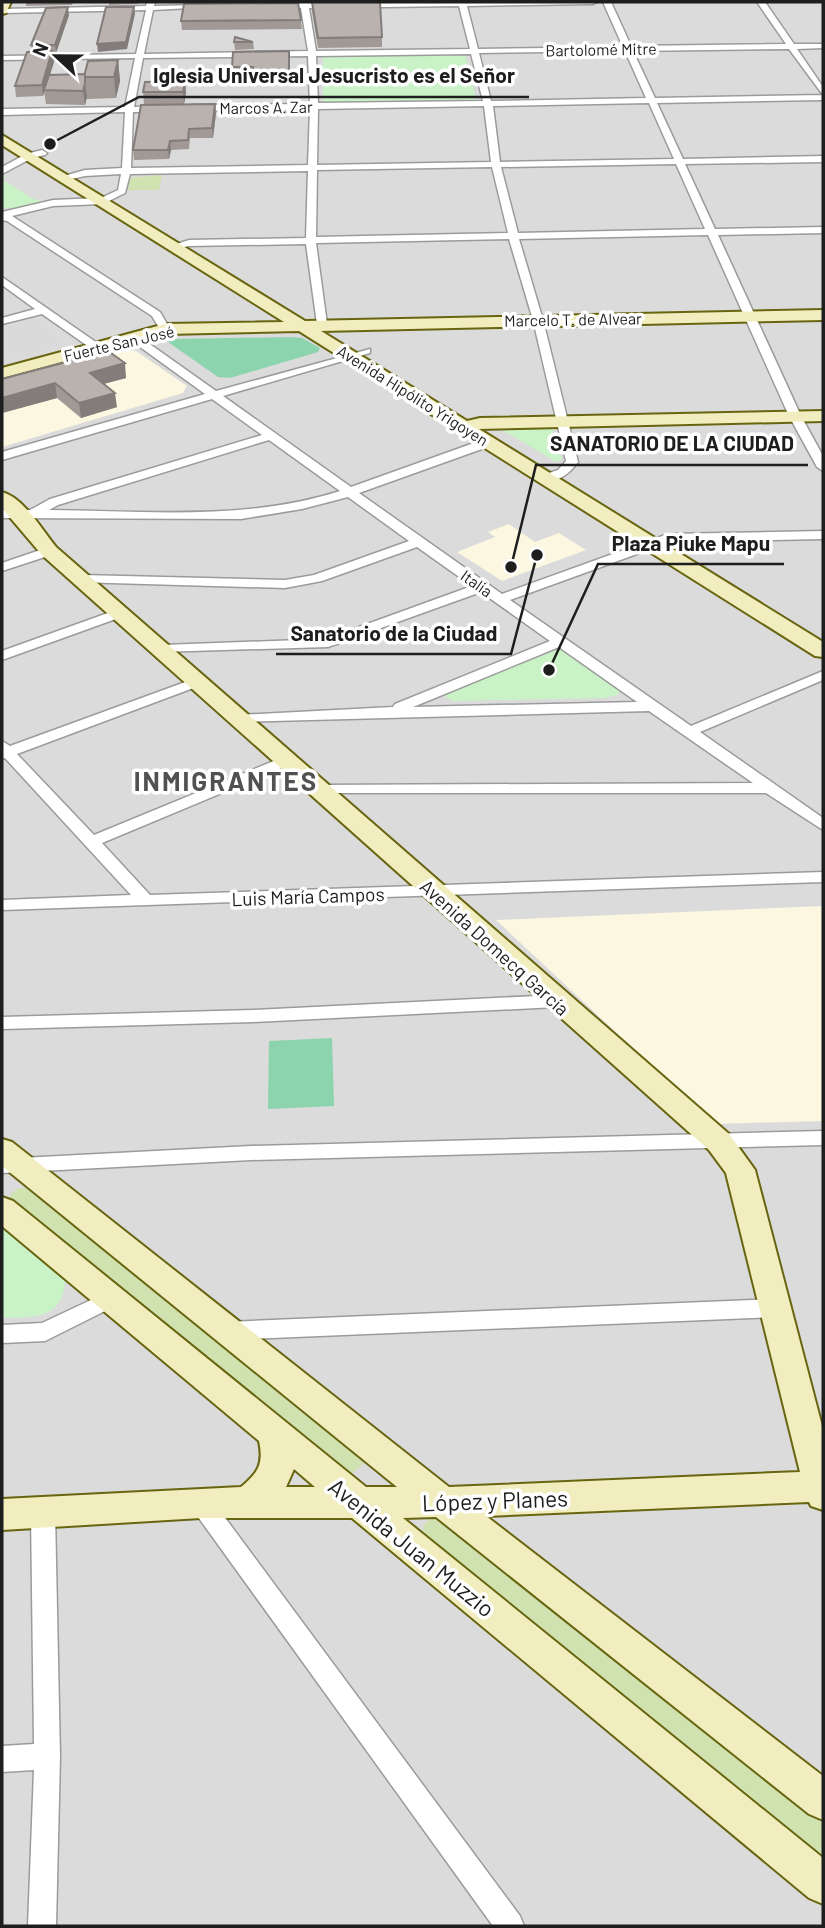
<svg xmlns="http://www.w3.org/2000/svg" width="825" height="1928" font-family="Barlow,sans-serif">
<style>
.residential{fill:#dcdbdb}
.education{fill:#fbf7e0}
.grass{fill:#d0e2b0}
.park{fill:#c9f3c6}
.pitch{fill:#8bd4ad}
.parking{fill:#dadada}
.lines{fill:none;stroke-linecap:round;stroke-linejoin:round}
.street-casing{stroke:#9b9b9b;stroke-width:3}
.secondary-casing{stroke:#686511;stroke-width:4}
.street{fill:#fff;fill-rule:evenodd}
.secondary{fill:#f2edbe;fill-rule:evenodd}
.wall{fill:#a09996}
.shaded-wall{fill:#827d7a}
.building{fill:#bab2ae;stroke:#827d7a;stroke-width:2}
.labels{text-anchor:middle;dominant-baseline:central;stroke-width:7;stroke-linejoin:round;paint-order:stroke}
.far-street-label{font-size:16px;fill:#1e1e1e;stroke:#fff}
.street-label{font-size:19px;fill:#1e1e1e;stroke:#fff}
.near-street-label{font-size:23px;fill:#1e1e1e;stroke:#fff}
.district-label{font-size:26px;font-weight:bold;letter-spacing:2px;fill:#515151;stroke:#fff}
.leader{fill:none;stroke:#1e1e1e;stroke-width:2.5}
.callout-dot{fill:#1e1e1e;stroke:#fff;stroke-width:2.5}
.callout-label{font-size:21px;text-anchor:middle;font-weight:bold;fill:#1e1e1e;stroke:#fff;stroke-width:7;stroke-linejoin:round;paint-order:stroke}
</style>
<rect width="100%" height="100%" fill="#eee9e5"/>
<rect class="residential" x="2" y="2" width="821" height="1924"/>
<g class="education">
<polygon points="126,350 136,351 187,386 183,393 2,447 2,385"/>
<polygon points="509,524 535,542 559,533 586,550 502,581 457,552 495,537 488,532"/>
<polygon points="823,906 823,1121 714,1124 496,920"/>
</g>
<g class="grass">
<polygon points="162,175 159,190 128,190 130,178"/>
<polygon points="19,1188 29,1188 362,1456 363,1464 351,1474 338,1471 10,1201 11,1194"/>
<polygon points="443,1517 823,1824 823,1865 423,1536 423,1526 431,1518"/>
</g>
<g class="park">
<polygon points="465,54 476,99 474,100 330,104 323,102 323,57"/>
<path d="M2 176 6 177 3 180 33 199 43 201C32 206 14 212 2 207Z"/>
<polygon points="504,427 552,427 562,459 557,462 553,460 504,431"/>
<polygon points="552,650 564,650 621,687 618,695 604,698 452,701 445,696 447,691"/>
<path d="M2 1225C16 1237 51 1260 61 1274 66 1280 65 1287 63 1294 54 1321 25 1317 2 1318Z"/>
</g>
<g class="pitch">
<polygon points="291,337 302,338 320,348 318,352 230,378 218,377 168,342 173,339"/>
<polygon points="332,1038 334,1106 268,1109 269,1041"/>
</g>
<polygon class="parking" points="23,319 37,321 65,342 61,345 15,358 2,348 2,325"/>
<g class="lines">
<g class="street-casing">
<g id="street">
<path d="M147 2H155L154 6 205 5 209 7 153 10 144 54 308 51 301 8 271 6 300 2H597L593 4 467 6 478 49 623 47 603 2H611L631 46 786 44 757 2H765L794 44H823V48L797 49 823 87V100L657 103 683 159 823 156V162L685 164 715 229 823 227V233L718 235 801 416 823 456V471L817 467 789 416 708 235 519 239 543 320 578 462C569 474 558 483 543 481V475L558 470 566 461 533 320 509 239 316 243 327 324 322 327 317 324 306 244 189 246 175 249 170 246 189 240 306 238 308 171 130 174 125 193 103 204 53 206 12 216 160 312 170 329 161 331 152 316 7 221 2 220V212L53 200 101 198 118 190 121 174 85 176 62 181 57 178 85 170 122 168 125 112 2 115V109L125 107 135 58 2 60V56L136 54 146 10 2 13V9L146 6ZM459 6 470 49 316 51 309 8ZM789 49 823 95 655 98 633 51ZM625 51 646 98 491 101 479 53ZM471 54 483 101 318 103 316 56ZM308 56 310 104 193 105 189 108 193 111 310 109 308 165 131 168 133 112H162L166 109 162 106 134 107 143 58ZM649 103 674 159 500 162 493 106ZM484 106 491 162 317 165 318 109ZM676 164 705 229 518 233 501 167ZM492 167 508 233 316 237 317 170Z"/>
<polygon points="42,150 47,153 45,155 32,158 2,174 2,167 26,154"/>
<polygon points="2,277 100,345 100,349 92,349 42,314 2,324 2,318 35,309 2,285"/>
<path d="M129 335H137L216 391 370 349V353L223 396 351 487 485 439H493V445L359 493 502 594 668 534 823 531V539L670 542 510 600 691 726 823 671V680L700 732 823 818V830L766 793H313L311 790 313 787 319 785 753 783 649 711 233 722 231 719 238 715 393 707 395 704 550 641 481 592 328 647 158 652 156 649 163 645 326 639 472 586 417 547 322 581 285 588 77 582 75 579 82 575 285 580 314 575 409 541 348 497 302 509 241 519 2 518V510H30L50 499 262 435 212 399 2 460V452L205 394 129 339ZM269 440 340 491C246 521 146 511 49 510L58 505ZM559 647 637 702 413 707Z"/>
<polygon points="49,547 56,551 54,554 2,571 2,563"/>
<polygon points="119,609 126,613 124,616 2,660 2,651"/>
<polygon points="199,677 204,678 206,681 204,684 17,754 94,835 281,758 291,758 294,761 291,764 102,843 150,895 823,872 823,882 2,910 2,900 131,895 5,758 2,759 2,741 10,746"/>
<polygon points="556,995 565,1001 556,1007 253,1022 2,1029 2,1017 253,1010"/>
<polygon points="823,1131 823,1145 251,1160 2,1173 2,1159 251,1146"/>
<polygon points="112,1290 119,1292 122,1298 119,1304 45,1341 2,1343 2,1325 42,1323"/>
<polygon points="775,1299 782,1302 786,1308 782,1314 775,1317 227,1340 219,1337 216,1331 219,1325 227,1322"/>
<polygon points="201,1493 209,1496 520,1916 524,1926 493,1926 193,1510 189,1503 193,1496"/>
<polygon points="43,1502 51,1505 55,1512 60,1756 56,1926 28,1926 34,1770 2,1772 2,1746 34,1744 31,1512 35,1505"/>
</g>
</g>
<g class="secondary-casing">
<g id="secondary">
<polygon points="2,2 11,2 6,13 2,14"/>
<polygon points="2,135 305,321 823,310 823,320 321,331 467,421 480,418 823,411 823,421 479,429 823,642 823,657 815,656 299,331 166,334 2,378 2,368 165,324 284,322 2,145"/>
<path d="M2 492C24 498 42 530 56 547L729 1134 755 1170 823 1430V1510L811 1506 809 1502 486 1516 823 1776V1820L809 1814 436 1517 403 1518 823 1858V1904L809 1898 352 1518H201L2 1530V1499L241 1487C258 1473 264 1464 259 1441L2 1226V1197L13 1201 366 1487H397L2 1166V1139L12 1142 449 1487 800 1472 726 1173 709 1150 42 555 2 508ZM294 1469 315 1487H286Z"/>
</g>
</g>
<use href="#street" class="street"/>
<use href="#secondary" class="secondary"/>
</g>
<g class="wall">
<polygon points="26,2 73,2 72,5 26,6"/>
<polygon points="109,2 142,2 137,4 109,5"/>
<polygon points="158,2 217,2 161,3"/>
<polygon points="312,2 382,37 382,47 318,48 312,12"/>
<polygon points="69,15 56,53 53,53 54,62 50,75 85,74 118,60 120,81 116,98 87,99 87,97 85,105 46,104 44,91 43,96 16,97 15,86 32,52 31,45"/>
<polygon points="301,20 302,29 182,30 181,21"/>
<polygon points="234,42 253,42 254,49 235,50"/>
<polygon points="289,51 289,79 253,80 252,75 232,75 232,67"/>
<polygon points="185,81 186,93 184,104 144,104 143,92"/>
<polygon points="215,104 216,113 213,138 190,138 189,149 171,150 169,159 134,160 133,150"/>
<polygon points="126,378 104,384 117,407 81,418 57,398 2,413 2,379"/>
</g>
<g class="shaded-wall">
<polygon points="68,7 69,15 56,53 55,45"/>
<polygon points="134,7 135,14 127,49 98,52 97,44"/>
<polygon points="52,51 54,62 43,96 42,85"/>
<polygon points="118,60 120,81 116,98 114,77"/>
<polygon points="185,81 186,93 184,104 183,92"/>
<polygon points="85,83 87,97 85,105 83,91"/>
<polygon points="215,104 216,113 213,138 212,128"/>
<polygon points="170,141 171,150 169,159 168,150"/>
<polygon points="125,363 126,378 91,387 90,373"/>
<polygon points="55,383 57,398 2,413 2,398"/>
<polygon points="115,393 117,407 81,418 79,403"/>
</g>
<g class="building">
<polygon points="312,2 380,2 382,37 318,38"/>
<polygon points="298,3 301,20 181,21 184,4"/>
<polygon points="68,7 55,45 31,45 46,8"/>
<polygon points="106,7 134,7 126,42 97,44"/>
<polygon points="235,37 253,42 234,42"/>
<polygon points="52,51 42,85 15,86 27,52"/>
<polygon points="289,51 289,72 252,72 253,67 232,67 233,52"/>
<polygon points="118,60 114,77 84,77 88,61"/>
<polygon points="85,74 85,83 83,91 44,90 49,75"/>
<polygon points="185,81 183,92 143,92 145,82"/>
<polygon points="215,104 212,128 189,129 188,140 170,141 168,150 133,150 141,105"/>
<polygon points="108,351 125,363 90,373 115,393 79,403 55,383 2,398 2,379"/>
</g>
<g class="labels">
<g class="far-street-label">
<text transform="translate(601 49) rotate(-1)">Bartolomé Mitre</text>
<text transform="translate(266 107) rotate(-1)">Marcos A. Zar</text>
<text transform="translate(573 319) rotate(-1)">Marcelo T. de Alvear</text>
<text transform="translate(119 343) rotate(-13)">Fuerte San José</text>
<text transform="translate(413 395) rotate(32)">Avenida Hipólito Yrigoyen</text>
<text transform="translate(477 583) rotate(35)">Italia</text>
</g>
<g class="street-label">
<text transform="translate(308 896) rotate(-2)">Luis María Campos</text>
<text transform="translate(495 947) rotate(42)">Avenida Domecq García</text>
</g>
<g class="near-street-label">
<text transform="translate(495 1500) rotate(-2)">López y Planes</text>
<text transform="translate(412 1547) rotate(39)">Avenida Juan Muzzio</text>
</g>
<g class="district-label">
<text x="226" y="780">INMIGRANTES</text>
</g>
</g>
<path class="leader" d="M50 144L139 97H529M511 567L536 465H808M549 670L598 564H784M537 555L511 654H276"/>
<g class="callout-dot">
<circle cx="50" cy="144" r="7"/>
<circle cx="511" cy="567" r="7"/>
<circle cx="549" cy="670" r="7"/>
<circle cx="537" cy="555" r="7"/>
</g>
<g class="callout-label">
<text x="334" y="83">Iglesia Universal Jesucristo es el Señor</text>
<text x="672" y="451">SANATORIO DE LA CIUDAD</text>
<text x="691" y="551">Plaza Piuke Mapu</text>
<text x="394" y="641">Sanatorio de la Ciudad</text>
</g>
<rect width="825" height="1928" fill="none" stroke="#1e1e1e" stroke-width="7"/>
<g transform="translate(56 56) rotate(292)" stroke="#ffffff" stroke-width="5" paint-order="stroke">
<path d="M0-5L12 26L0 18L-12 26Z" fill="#1e1e1e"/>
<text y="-10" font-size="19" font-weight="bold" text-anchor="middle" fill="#1e1e1e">N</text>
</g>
</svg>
